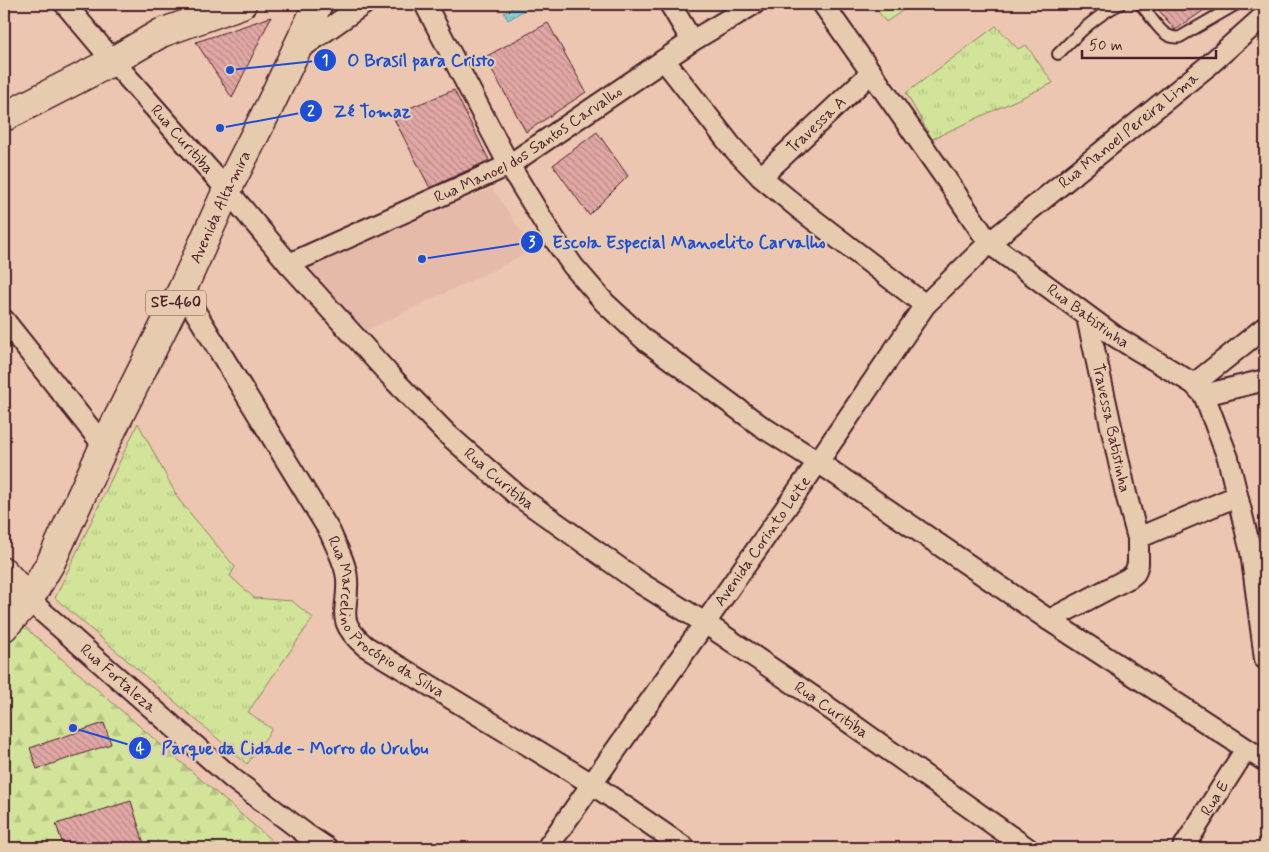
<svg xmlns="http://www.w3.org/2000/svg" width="1269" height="852" font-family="Mynerve,sans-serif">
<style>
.built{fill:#e6baa9}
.grass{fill:url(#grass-tufts);stroke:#8e8262}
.forest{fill:url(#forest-firs);stroke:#8e8262}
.garden{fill:#d1e499;stroke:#8e8262}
.water{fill:url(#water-rules);stroke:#6b8b93}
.building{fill:url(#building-back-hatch);stroke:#4a1f2b}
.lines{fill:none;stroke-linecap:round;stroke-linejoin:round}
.lane-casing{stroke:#4a1f2b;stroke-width:14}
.street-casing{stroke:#4a1f2b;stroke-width:24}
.secondary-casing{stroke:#4a1f2b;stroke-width:31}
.primary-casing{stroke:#4a1f2b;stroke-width:31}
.lane{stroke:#e7cbae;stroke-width:10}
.street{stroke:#e7cbae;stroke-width:20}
.secondary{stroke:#e7cbae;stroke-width:28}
.primary{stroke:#e7cbae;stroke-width:28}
.labels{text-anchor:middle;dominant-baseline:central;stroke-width:4.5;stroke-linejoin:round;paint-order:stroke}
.shield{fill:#e7cbae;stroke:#795352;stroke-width:1}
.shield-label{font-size:15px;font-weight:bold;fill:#4a1f2b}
.street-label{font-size:16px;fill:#4a1f2b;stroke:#e7cbae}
.leader{fill:none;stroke:#1d4ed8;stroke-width:2}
.callout-dot{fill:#1d4ed8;stroke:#e7cbae;stroke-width:2}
.mark-label{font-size:15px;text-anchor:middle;font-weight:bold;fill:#fff}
.callout-label{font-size:18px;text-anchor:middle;font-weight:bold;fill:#1d4ed8;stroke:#e7cbae;stroke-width:4.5;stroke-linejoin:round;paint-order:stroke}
</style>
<defs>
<pattern id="grass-tufts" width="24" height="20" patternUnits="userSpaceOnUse" patternTransform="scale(1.25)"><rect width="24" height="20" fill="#d1e499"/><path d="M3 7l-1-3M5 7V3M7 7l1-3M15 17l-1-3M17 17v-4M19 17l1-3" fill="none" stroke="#b5c384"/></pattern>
<pattern id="forest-firs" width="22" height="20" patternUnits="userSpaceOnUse" patternTransform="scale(1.25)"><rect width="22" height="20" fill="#d1e499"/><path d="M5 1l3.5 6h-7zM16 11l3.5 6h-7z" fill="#b5c384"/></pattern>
<pattern id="water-rules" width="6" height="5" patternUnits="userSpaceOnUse" patternTransform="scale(1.25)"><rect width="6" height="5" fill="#81d3d9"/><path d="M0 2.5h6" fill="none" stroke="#71b5ba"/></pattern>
<pattern id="building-back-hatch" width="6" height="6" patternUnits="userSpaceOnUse" patternTransform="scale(1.25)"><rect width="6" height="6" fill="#e1a8a4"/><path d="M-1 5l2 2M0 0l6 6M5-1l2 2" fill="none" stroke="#b88886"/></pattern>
</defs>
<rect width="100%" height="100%" fill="#ecc6b0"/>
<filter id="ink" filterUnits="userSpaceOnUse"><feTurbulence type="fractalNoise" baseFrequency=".02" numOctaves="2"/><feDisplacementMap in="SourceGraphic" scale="10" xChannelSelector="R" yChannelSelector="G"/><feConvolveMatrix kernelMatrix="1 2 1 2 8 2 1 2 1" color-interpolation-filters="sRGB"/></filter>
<g filter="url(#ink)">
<polygon class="built" points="492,188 534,250 363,332 308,267"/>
<g class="grass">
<polygon points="996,26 1018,49 1026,45 1053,83 932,139 906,93"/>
<polygon points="138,423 179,500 235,567 230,576 254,598 292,601 313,618 248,712 272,729 247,764 55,598"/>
</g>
<polygon class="forest" points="25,627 280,848 4,848 4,647"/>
<polygon class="garden" points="873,4 912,4 886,22"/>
<polygon class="water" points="519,4 523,4 526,9 508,20 504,13"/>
<g class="building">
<polygon points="1154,4 1213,4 1175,30"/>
<polygon points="271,17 232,98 196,42"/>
<polygon points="548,23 586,92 526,132 485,57"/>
<polygon points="454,90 489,160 430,188 392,115"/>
<polygon points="597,132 628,176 589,215 553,165"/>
<polygon points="104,723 111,744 37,769 30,748"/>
<polygon points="131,801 144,844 132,848 64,848 56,824"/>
</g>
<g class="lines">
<g class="lane-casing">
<g id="lane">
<path d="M1140 4C1152 15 1161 41 1180 37L1237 4"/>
<path d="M1058 54C1077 35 1095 16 1120 4"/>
</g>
</g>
<g class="street-casing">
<g id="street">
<path id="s1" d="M65 4 113 61 227 190 289 264 395 381 446 433 487 469 517 495 642 584 705 623 815 698 1027 848"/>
<polyline points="425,4 509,165 555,240 573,266 605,303 646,341 761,426 818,462 1049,620 1265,761"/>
<polyline points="670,4 692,41"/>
<path id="s2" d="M823 4 944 176 989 243 1116 337 1194 384 1204 395 1228 458 1251 552 1265 659"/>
<polyline points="297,51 364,4"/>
<polyline points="664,60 732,147 761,177 801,210 925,305"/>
<path id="s3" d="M761 177 871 73"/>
<path id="s4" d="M289 264 509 165 692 41 754 4"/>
<path id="s5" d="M182 290 330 532C336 547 346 563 347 579 349 612 334 619 365 646L592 784 685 848"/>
<polyline points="4,320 104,446"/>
<polyline points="1194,384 1265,327"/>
<polyline points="1204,395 1265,380"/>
<polyline points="1138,538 1237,496"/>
<path id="s6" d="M29 600 233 779 306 834 327 848"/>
<polyline points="1049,620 1129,578 1135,573 1138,564 1138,538 1126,494 1087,317"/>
<path id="s7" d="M547 848 818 462 925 305 989 243 1209 65 1265 15"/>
<path id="s8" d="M1183 848 1246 749"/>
</g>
</g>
<g class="secondary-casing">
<polyline id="secondary" points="4,572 29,600"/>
</g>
<g class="primary-casing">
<g id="primary">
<polyline points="4,117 113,61 161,33 242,4"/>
<path id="s9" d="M4 627 29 600 51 562 104 446 182 290 227 190 270 105 318 4"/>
</g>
</g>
<use href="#lane" class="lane"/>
<use href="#street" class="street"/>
<use href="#secondary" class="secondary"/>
<use href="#primary" class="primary"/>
</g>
</g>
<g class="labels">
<rect class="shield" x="146" y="290.5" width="60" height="25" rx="4"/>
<g class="shield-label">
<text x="176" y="303">SE-460</text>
</g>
<g class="street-label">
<text stroke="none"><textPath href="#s3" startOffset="76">Travessa A</textPath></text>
<text stroke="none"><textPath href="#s7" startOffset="930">Rua Manoel Pereira Lima</textPath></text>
<text stroke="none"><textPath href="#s1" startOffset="179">Rua Curitiba</textPath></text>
<text stroke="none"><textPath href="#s4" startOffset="268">Rua Manoel dos Santos Carvalho</textPath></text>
<text stroke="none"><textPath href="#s9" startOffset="474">Avenida Altamira</textPath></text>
<text stroke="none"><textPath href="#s2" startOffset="414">Rua Batistinha</textPath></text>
<text transform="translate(1111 428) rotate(78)">Travessa Batistinha</text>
<text stroke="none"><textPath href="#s1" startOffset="644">Rua Curitiba</textPath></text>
<text stroke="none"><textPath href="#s7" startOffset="375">Avenida Corinto Leite</textPath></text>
<text stroke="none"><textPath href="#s5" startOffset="394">Rua Marcelino Procópio da Silva</textPath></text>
<text stroke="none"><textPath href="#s6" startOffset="119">Rua Fortaleza</textPath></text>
<text stroke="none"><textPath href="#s1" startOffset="1049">Rua Curitiba</textPath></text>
<text stroke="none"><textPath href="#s8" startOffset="59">Rua E</textPath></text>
</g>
</g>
<path class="leader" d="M230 70L325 60M220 128L311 111M422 259L532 242M73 728L140 748"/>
<g class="callout-dot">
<circle cx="230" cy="70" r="5"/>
<circle cx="220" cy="128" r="5"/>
<circle cx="422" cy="259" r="5"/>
<circle cx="73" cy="728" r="5"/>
<circle cx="325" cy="60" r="12"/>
<circle cx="311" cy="111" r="12"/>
<circle cx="532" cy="242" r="12"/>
<circle cx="140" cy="748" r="12"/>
</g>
<g class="mark-label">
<text x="325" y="65">1</text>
<text x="311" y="116">2</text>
<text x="532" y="247">3</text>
<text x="140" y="753">4</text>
</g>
<g class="callout-label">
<text x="421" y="66">O Brasil para Cristo</text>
<text x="372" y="117">Zé Tomaz</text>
<text x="689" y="248">Escola Especial Manoelito Carvalho</text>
<text x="295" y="754">Parque da Cidade - Morro do Urubu</text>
</g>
<rect width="1269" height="852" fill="none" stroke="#e7cbae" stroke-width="20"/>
<rect x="10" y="10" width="1249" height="832" fill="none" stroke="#4a1f2b" stroke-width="2" filter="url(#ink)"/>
<path d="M1082 50v8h134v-8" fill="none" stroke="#4a1f2b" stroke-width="2.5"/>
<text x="1089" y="50" font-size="15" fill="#4a1f2b" stroke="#e7cbae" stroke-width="4" paint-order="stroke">50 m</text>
</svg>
